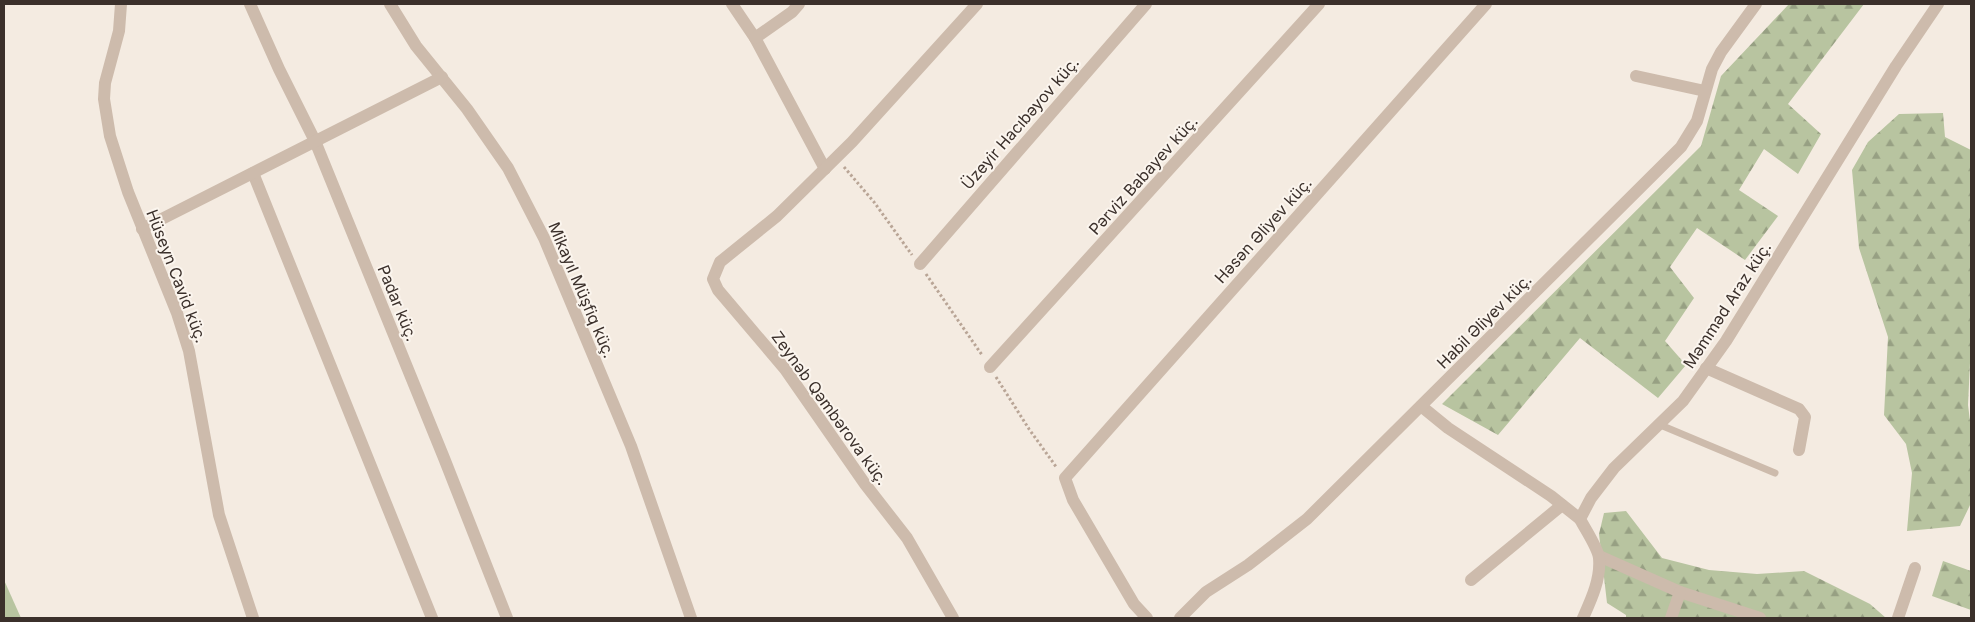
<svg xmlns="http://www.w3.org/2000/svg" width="1975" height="622" font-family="Inter,sans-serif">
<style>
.grass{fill:#b8c4a0}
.forest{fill:url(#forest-firs)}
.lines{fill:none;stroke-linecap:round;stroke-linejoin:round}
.path{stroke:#b9a596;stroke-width:3;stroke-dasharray:2.5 2.5;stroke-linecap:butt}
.service{stroke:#cdbbac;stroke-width:7}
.minor{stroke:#cdbbac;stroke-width:12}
.labels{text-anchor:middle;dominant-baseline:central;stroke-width:4;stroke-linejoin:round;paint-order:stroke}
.street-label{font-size:16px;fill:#3b302b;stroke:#fbf5ee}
</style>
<defs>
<pattern id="forest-firs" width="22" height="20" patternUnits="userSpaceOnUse" patternTransform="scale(1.25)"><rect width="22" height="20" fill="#b8c4a0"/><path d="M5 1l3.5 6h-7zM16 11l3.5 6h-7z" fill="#97a083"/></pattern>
</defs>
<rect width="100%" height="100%" fill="#f4ebe1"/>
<polygon class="grass" points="4,580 21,618 4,618"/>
<g class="forest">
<polygon points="1789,4 1864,4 1788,104 1821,134 1798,174 1764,149 1739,190 1778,216 1745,260 1697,228 1670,267 1694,298 1665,341 1686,365 1658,398 1580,338 1498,435 1442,404 1701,146 1721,76"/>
<polygon points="1943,113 1945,137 1971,150 1971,342 1968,405 1971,429 1971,503 1960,526 1907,531 1912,473 1906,444 1884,415 1888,337 1859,248 1852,170 1868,142 1899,114"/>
<polygon points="1626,511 1662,558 1709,570 1757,574 1804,571 1870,604 1886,618 1626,618 1626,615 1607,603 1599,534 1604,513"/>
<polygon points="1943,561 1971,571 1971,610 1932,596"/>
</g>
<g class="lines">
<g class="path">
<polyline points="844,167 874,202 912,255"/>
<polyline points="926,274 982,355"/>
<polyline points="996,377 1029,429 1057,468"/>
</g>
<polyline class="service" points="1658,424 1775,473"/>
<g class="minor">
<polyline points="121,4 119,31 105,83 104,99 110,136 128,192 177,313 189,351 219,515 253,618"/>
<polyline points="250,4 279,69 315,141 444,458 507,618"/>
<polyline points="390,4 416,46 467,109 508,168 544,238 631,446 691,618"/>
<polyline points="732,4 755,38 825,169"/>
<polyline points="755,38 792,12 799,4"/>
<polyline points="1636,76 1705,91"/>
<polyline points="253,173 432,618"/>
<polyline points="142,229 442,77"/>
<polyline points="920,264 1146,4"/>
<polyline points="990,367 1319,4"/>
<polyline points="1706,368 1799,409 1805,417 1799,450"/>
<polyline points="1421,406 1448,428 1551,496 1580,519"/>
<polyline points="1599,556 1680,592 1760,618"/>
<polyline points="1471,580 1562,505"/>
<polyline points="953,618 907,538 865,484 785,369 718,290 713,279 720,262 777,216 852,142 977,4"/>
<polyline points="1147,618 1134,604 1073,500 1065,478 1486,4"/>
<polyline points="1180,618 1206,592 1248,565 1307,519 1681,147 1697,121 1712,69 1721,52 1756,4"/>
<path d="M1583 618C1591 600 1601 579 1599 558 1598 548 1585 529 1580 519L1591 498 1614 468 1683 401 1726 341 1896 66 1938 4"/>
<polyline points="1671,618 1680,592"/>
<polyline points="1898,618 1915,568"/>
</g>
</g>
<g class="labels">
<g class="street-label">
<text transform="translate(1020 123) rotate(-49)">Üzeyir Hacıbəyov küç.</text>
<text transform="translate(1143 175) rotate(-48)">Pərviz Babayev küç.</text>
<text transform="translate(1263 230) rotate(-48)">Həsən Əliyev küç.</text>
<text transform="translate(177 276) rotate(69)">Hüseyn Cavid küç.</text>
<text transform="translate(582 290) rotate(67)">Mikayıl Müşfiq küç.</text>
<text transform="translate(398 303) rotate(68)">Padar küç.</text>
<text transform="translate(1727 305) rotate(-57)">Məmməd Araz küç.</text>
<text transform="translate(1484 321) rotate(-45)">Habil Əliyev küç.</text>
<text transform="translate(830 408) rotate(54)">Zeynəb Qəmbərova küç.</text>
</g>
</g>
<rect width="1975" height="622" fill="none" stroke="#3b302b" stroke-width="10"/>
</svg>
